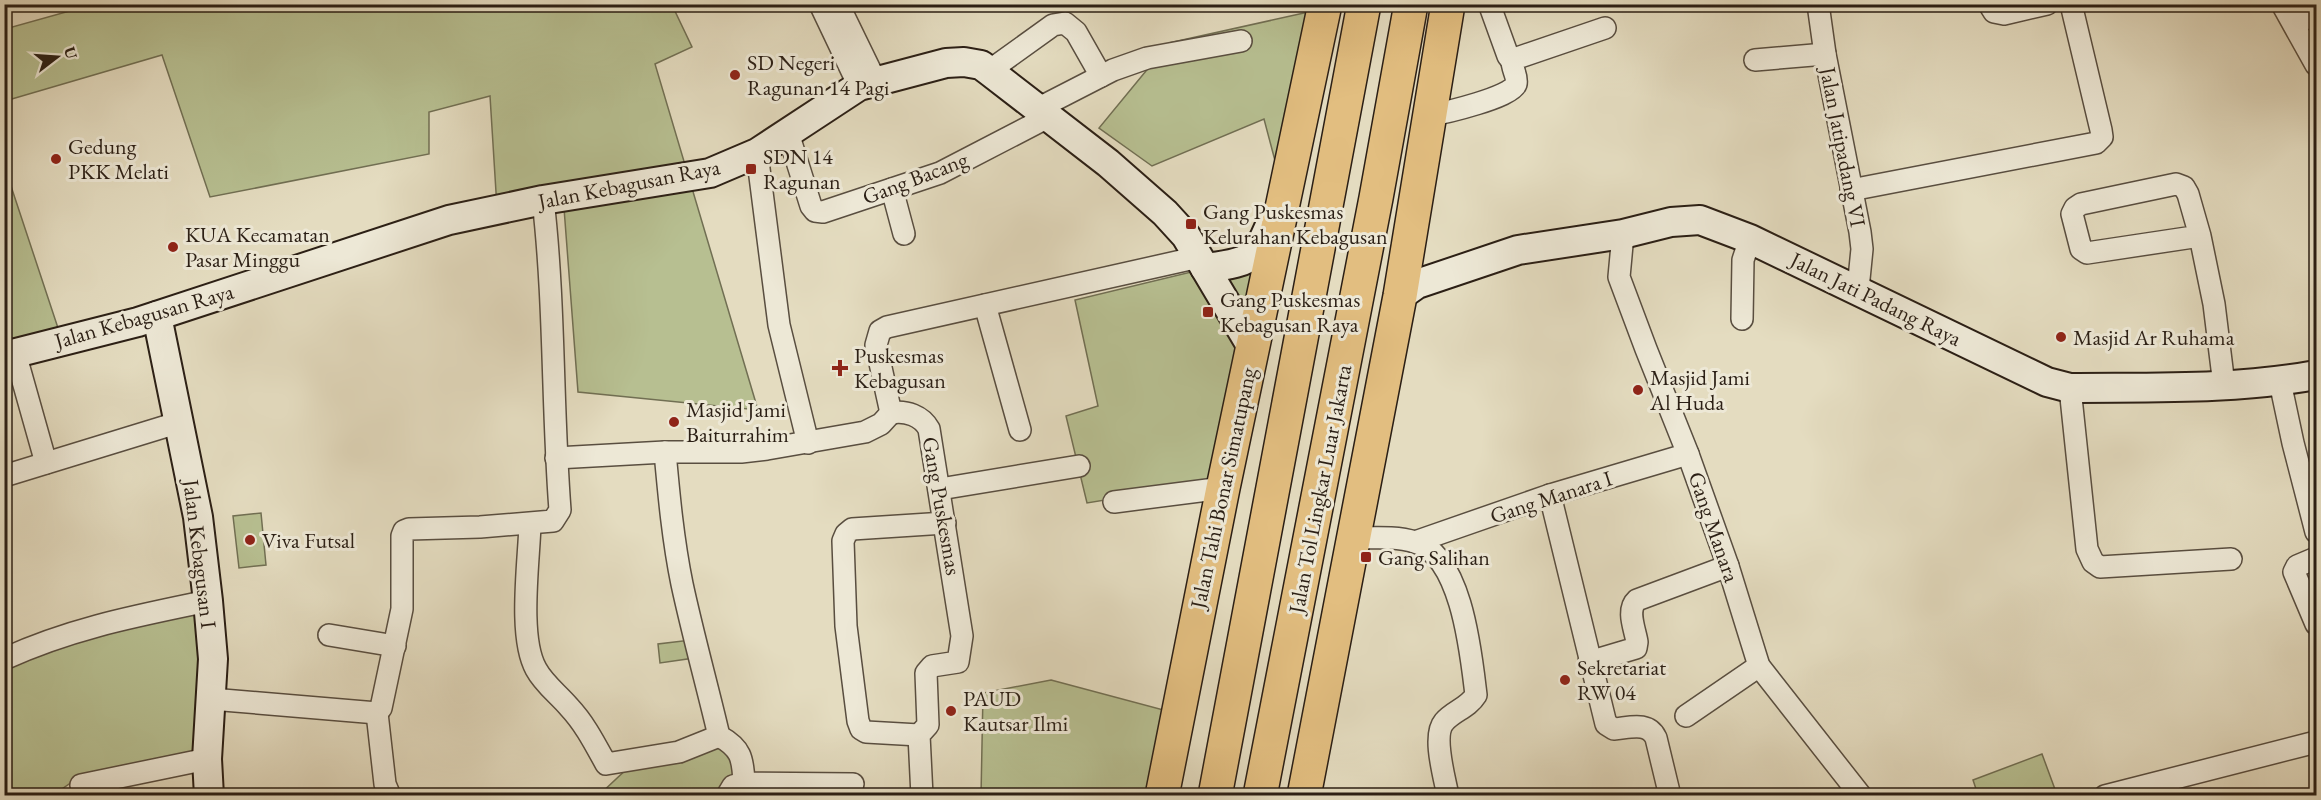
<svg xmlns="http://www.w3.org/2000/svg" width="2321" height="800" font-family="'EB Garamond',serif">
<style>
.green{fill:#b7bf91;stroke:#716f53;stroke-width:1.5}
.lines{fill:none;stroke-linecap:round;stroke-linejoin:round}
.street-casing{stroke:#594e40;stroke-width:24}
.secondary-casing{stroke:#2b1f15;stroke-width:32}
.highway-casing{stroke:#2b1f15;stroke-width:36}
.street{stroke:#ede8d6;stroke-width:21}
.secondary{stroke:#ede8d6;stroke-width:28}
.highway{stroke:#e2be80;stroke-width:33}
.poi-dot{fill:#8f2418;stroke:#ede8d6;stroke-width:2}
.labels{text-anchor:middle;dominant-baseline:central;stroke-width:6;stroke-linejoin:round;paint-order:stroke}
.poi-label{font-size:22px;fill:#2b1f15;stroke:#ede8d6;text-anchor:start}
.street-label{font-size:22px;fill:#2b1f15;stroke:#ede8d6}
</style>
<rect width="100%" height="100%" fill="#e4dcc0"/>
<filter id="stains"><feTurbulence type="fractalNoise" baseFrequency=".00333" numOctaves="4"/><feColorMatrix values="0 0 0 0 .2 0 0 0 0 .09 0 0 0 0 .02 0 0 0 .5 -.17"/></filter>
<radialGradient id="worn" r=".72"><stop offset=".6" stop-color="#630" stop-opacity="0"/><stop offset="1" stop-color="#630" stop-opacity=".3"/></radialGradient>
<g class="green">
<polygon points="91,5 672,5 692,47 655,64 758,410 578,392 563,195 497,208 490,96 429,112 429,154 210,197 162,55 5,101 5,29"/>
<polygon points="1313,11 1283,191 1264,119 1152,166 1099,128 1169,43"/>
<polygon points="4,165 59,331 4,348"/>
<polygon points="1270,253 1233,479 1087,503 1066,416 1098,406 1075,300"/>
<polygon points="261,513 266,565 239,568 233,516"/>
<polygon points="199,593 199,772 75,780 53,795 5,796 5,663"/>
<polygon points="691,640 694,658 660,663 658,644"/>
<polygon points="1051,680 1171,712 1150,795 981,796 983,693"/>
<polygon points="727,746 744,776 742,795 598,796 630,766"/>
<polygon points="2042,754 2056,792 2046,795 1978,795 1973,780"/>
</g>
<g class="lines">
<g class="street-casing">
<g id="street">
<polyline points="820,4 859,86"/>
<polyline points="838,4 875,80"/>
<polyline points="1818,4 1825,54 1860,232 1862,249 1858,289"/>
<polyline points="1989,4 1994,12 2004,14 2047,4"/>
<polyline points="2282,4 2316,65"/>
<polyline points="1491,9 1508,56 1512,61"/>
<polyline points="2294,23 2316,15"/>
<polyline points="1755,60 1825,54"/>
<polyline points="989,71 1053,25 1065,23 1076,32 1101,76"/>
<polyline points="1039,108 1113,70 1147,58 1241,41"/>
<path d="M1430 115C1445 113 1512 97 1516 84 1518 77 1512 69 1512 61L1517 58 1605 28"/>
<polyline points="788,133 811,206 815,211 823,212 940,173 1050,116"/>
<polyline points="757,153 779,325 808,443"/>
<polyline points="892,189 904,234"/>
<polyline points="1851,190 2096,143 2102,137 2101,130 2071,4"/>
<polyline points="1623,234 1619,277 1646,349 1688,454 1728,566 1759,666 1861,796"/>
<polyline points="2200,236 2087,253 2081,249 2072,214 2075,208 2081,204 2176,184 2184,187 2188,194 2200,236 2214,304 2224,385"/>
<polyline points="985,305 1020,430"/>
<polyline points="1742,319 1743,260 1750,239"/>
<polyline points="15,353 46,463"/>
<polyline points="2280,382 2293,443 2316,532"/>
<polyline points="2070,388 2087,549 2093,562 2100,567 2231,559"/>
<path d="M891 413C906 410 922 416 929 429L962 636 958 662 932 666 926 673 928 725 919 735 922 796"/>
<polyline points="891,413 876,345 880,331 887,327 1199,257"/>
<path d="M665 452C669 496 673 540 682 584 693 635 707 685 719 736 741 748 743 758 744 783L853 784"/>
<polyline points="556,458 665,452 741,452 767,449 865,432 881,424 891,413"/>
<polyline points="4,476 180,422"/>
<polyline points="940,489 1079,466"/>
<path d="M1550 495 1606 724 1614 729C1629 728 1648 721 1656 738L1670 796"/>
<polyline points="1114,502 1223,488"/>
<path d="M530 524C529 561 518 637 536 669 544 684 558 694 569 707 585 724 595 744 606 764L679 752 719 736"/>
<path d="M1355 538C1374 538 1396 536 1415 542 1462 556 1471 654 1476 695 1468 708 1453 711 1444 722 1432 736 1445 779 1448 796"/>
<polyline points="1415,542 1550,495 1688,454"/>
<polyline points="2316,558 2297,566 2294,572 2316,624"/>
<polyline points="329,635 395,646"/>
<path d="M4 659C72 628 136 616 208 601"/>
<path d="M1589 662 1636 648 1637 642C1635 629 1626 610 1637 600L1728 566"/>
<path d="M211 699 377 713 381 708 402 609V536L404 531 409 529 480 527 553 521 560 510C552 407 555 303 543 200"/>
<polyline points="377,713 385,784 390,796"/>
<polyline points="1686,716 1759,666"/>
<polyline points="919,735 866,732 861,729 858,721 846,626 843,541 846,534 852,529 945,523"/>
<polyline points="81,785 207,759"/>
<polyline points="727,796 733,786 744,783"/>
<polyline points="2105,796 2316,742"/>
</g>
</g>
<g class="secondary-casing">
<g id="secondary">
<path d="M1205 268C1220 266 1246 264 1256 252 1264 242 1268 228 1274 217"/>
<path d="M1400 296 1417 284 1518 250 1623 234 1671 222 1700 220 1750 239 2047 382 2070 388C2152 387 2235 390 2316 375"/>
<polyline points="157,316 198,517 208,601 213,659 207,759 209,796"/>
<polyline points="4,356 138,322 449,220 543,200 710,173 757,153 859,86 946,63 964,62 981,65 989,71 1108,163 1165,213 1186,236 1252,347"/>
</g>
</g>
<g class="highway-casing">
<g id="highway">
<polyline points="1162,796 1223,488 1325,4"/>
<polyline points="1215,796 1364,4"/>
<polyline points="1260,796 1376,198 1411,4"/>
<polyline points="1304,796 1400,296 1448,4"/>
</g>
</g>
<use href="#street" class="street"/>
<use href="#secondary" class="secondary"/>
<use href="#highway" class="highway"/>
</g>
<g class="poi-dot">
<circle cx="735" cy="75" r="6"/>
<circle cx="56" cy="159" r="6"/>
<rect x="745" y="163" width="12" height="12" rx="3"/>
<rect x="1185" y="218" width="12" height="12" rx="3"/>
<circle cx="173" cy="247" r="6"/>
<rect x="1202" y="306" width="12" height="12" rx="3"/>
<circle cx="2061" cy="337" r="6"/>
<path d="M837 359h6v6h6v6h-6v6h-6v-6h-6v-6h6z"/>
<circle cx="1638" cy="390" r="6"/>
<circle cx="674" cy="422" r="6"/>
<circle cx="250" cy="540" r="6"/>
<rect x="1360" y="551" width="12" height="12" rx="3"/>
<circle cx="1565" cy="680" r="6"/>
<circle cx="951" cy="711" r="6"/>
</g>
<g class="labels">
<g class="poi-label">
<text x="747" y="62">SD Negeri<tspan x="747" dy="25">Ragunan 14 Pagi</tspan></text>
<text x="68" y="146">Gedung<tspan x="68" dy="25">PKK Melati</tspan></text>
<text x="763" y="156">SDN 14<tspan x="763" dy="25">Ragunan</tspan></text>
<text x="1203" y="211">Gang Puskesmas<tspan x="1203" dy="25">Kelurahan Kebagusan</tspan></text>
<text x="185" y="234">KUA Kecamatan<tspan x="185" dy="25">Pasar Minggu</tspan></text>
<text x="1220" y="299">Gang Puskesmas<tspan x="1220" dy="25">Kebagusan Raya</tspan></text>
<text x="2073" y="337">Masjid Ar Ruhama</text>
<text x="854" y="355">Puskesmas<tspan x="854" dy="25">Kebagusan</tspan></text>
<text x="1650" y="377">Masjid Jami<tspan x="1650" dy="25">Al Huda</tspan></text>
<text x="686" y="409">Masjid Jami<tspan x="686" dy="25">Baiturrahim</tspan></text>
<text x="262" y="540">Viva Futsal</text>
<text x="1378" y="557">Gang Salihan</text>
<text x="1577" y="667">Sekretariat<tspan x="1577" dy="25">RW 04</tspan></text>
<text x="963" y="698">PAUD<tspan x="963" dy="25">Kautsar Ilmi</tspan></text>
</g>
<g class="street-label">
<text transform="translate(1843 147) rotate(79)">Jalan Jatipadang VI</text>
<text transform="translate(915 178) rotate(-21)">Gang Bacang</text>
<text transform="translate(629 184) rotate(-11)">Jalan Kebagusan Raya</text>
<text transform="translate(1876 299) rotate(26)">Jalan Jati Padang Raya</text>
<text transform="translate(144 316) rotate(-16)">Jalan Kebagusan Raya</text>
<text transform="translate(1223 488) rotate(-78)">Jalan Tahi Bonar Simatupang</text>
<text transform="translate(1320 489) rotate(-79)">Jalan Tol Lingkar Luar Jakarta</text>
<text transform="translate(1551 497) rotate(-18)">Gang Manara I</text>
<text transform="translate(942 506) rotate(80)">Gang Puskesmas</text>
<text transform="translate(1714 527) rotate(71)">Gang Manara</text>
<text transform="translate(200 554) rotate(83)">Jalan Kebagusan I</text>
</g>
</g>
<rect width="2321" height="800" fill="none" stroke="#e4dcc0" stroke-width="24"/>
<rect x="6" y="6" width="2309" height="788" fill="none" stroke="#2b1f15" stroke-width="3"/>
<rect x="12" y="12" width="2297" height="776" fill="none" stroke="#2b1f15" stroke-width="1.5"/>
<g transform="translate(57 57) rotate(73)" stroke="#ede8d6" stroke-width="4.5" paint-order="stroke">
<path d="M0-4.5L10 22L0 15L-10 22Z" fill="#2b1f15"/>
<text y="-9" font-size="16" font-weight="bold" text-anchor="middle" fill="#2b1f15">U</text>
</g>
<rect width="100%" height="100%" filter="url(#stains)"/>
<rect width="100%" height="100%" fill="url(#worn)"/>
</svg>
